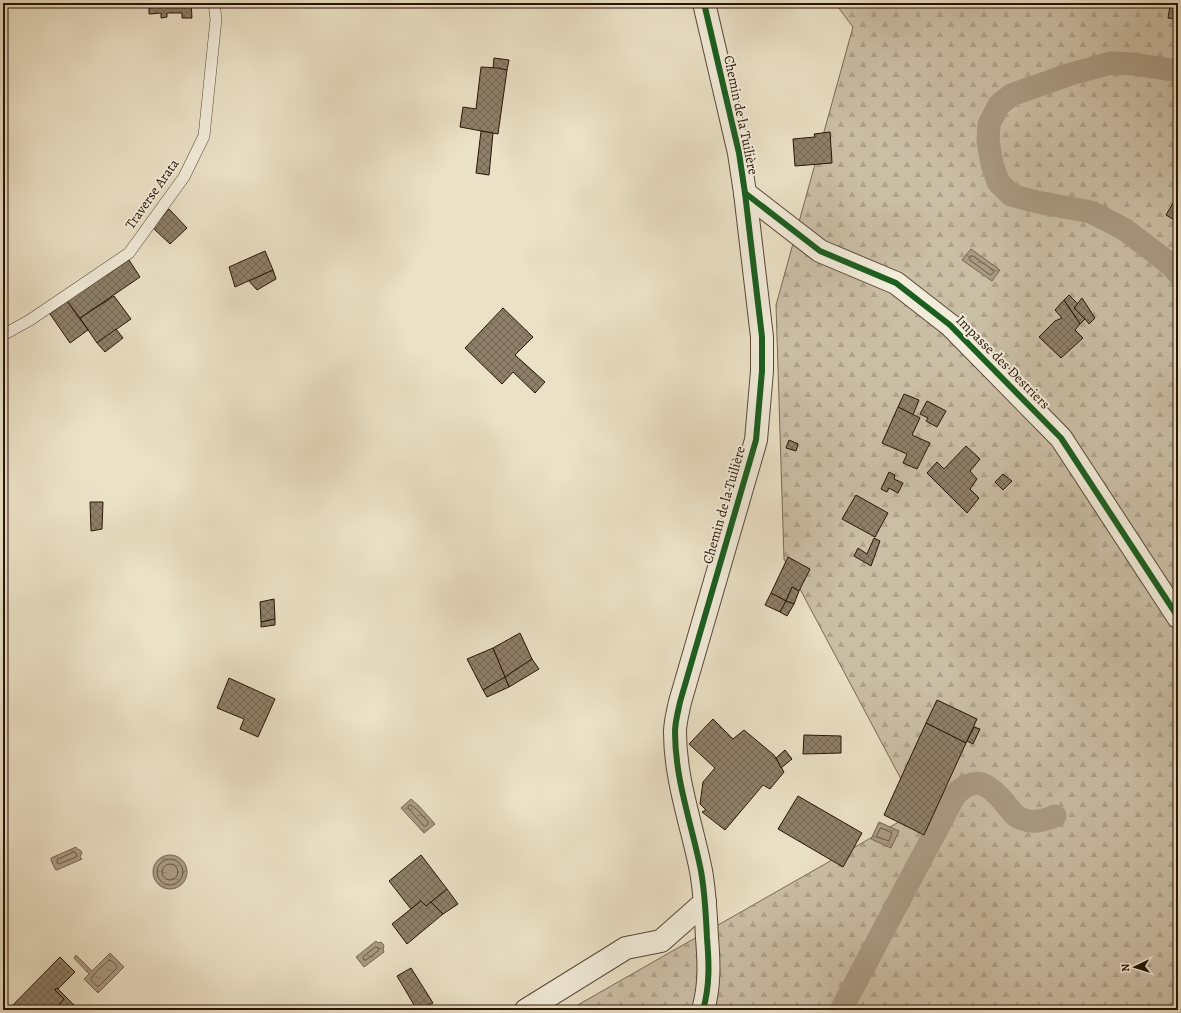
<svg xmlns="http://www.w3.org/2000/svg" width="1181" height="1013" font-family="Alegreya,serif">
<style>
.forest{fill:url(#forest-firs);stroke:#796954}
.water{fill:url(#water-ripples);stroke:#756551}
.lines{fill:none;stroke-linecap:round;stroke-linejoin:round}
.shore{stroke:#685844;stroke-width:1}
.canal{stroke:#a99b84;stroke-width:23}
.building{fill:url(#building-cross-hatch);stroke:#281404}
.service-casing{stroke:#594734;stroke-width:12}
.minor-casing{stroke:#594734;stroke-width:24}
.tertiary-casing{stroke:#594734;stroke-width:24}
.service{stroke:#f2ecda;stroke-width:11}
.minor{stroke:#f2ecda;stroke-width:22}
.tertiary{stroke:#f2ecda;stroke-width:22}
.cycleway-casing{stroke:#f2ecda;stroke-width:8}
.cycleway{stroke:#1b5e20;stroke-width:6}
.labels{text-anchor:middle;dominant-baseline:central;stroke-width:4;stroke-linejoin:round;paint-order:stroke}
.street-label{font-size:14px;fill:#281404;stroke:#f2ecda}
</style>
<defs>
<pattern id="forest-firs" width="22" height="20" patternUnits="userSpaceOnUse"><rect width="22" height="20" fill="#cabea5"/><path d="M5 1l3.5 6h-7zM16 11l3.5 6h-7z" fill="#aea28c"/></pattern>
<pattern id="water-ripples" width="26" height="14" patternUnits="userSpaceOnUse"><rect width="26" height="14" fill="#a99b84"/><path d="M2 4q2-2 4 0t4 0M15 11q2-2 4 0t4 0" fill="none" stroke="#8a7d6a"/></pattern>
<pattern id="building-cross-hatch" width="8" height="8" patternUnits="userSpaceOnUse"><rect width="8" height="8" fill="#8d7f69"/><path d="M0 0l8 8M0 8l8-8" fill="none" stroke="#736754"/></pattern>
</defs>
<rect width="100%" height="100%" fill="#ebe1c6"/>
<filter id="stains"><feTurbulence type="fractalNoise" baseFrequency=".005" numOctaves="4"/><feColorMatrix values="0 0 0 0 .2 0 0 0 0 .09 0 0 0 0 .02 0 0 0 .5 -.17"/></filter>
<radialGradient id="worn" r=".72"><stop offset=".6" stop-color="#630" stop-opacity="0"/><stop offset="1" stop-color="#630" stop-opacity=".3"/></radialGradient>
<polygon class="forest" points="835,3 1178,3 1178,1010 569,1010 918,811 784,559 776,305 853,27"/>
<g class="water">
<polygon points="971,249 1000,270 992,281 962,260"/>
<polygon points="411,799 419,806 435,824 424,833 401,808"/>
<polygon points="879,822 899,831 891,848 871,839"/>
<polygon points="76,847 77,849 80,850 82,852 80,857 82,859 57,870 55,869 51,860 51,858"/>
<circle cx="170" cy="872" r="17"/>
<polygon points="376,941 378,943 381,942 383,944 384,946 383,949 384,952 364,967 356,957"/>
<polygon points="110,953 124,967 98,993 84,979 89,974 74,958 76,955 92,971"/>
</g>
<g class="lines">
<g class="shore">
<polygon points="971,256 973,256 993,270 994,272 992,274 990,275 970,260 969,258"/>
<path d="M410 805C417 808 423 816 428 822V824L426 826H424L409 809 408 807Z"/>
<polygon points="881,828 892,833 889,841 877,837 877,835"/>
<polygon points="74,852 77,854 76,857 59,864 57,863 57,860"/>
<circle cx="170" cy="872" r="13"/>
<circle cx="170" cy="872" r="8"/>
<polygon points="376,947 379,948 378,951 366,960 364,960 363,957"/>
<path d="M109 960C112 960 117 965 117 968L99 986H97C96 985 91 981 91 979 91 976 106 963 109 960Z"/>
</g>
<g class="canal">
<polyline points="1178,71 1134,64 1111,63 1071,74 1011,95 999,105 989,124 988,141 992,164 998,182 1011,195 1037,202 1091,212 1124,229 1170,264 1178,273"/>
<path d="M841 1010 955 795C975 775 988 783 1004 802 1010 809 1013 816 1022 819 1034 824 1044 820 1055 816"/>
</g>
</g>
<g class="building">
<polygon points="149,3 191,3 192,18 182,18 182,13 167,13 167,17 161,18 161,13 149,14"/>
<polygon points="1170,6 1178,7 1178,19 1168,18"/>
<polygon points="494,58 509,60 507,70 493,68"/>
<polygon points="481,67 498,68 507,70 498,134 460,127 463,107 476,109"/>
<polygon points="481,131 493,133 489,175 476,173"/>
<polygon points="830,132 832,163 795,166 793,139 815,137 814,134"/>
<polygon points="1178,195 1178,222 1166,215"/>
<polygon points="169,209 187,228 170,244 153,228"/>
<polygon points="265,251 273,270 235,287 229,267"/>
<polygon points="129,260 140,277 80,318 67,301"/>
<polygon points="273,270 276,279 257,290 249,281"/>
<polygon points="1069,295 1078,304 1074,308 1085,319 1080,324 1064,300"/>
<polygon points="114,296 131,319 97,343 80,318"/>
<polygon points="1082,298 1095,318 1089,324 1085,319 1074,308"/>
<polygon points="1064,300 1080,324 1075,330 1083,338 1061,358 1039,337 1055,321 1062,318 1055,310"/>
<polygon points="67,301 88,330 70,343 50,314"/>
<polygon points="503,308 533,337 515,355 545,382 535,393 513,372 502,384 465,348"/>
<polygon points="116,329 123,338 105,352 97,343"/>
<polygon points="904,394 919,400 913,415 898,407"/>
<polygon points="927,401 946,411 937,427 926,421 928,418 920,414"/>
<polygon points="898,407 920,418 912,435 930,443 917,469 903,463 907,454 882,443"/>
<polygon points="789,440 798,444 796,451 786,448"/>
<polygon points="966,446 980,459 970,471 977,479 970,489 979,498 967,513 927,473 937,462 944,469"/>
<polygon points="889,472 895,475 894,479 903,483 898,493 889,488 887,492 881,489"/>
<polygon points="1003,474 1012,481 1003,490 995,482"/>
<polygon points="856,495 888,513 875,537 842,519"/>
<polygon points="90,502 103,502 102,529 91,531"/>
<polygon points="874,538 880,541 871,566 854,556 858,548 867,554"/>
<polygon points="788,557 810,569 799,591 792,587 786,601 771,593"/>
<polygon points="792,587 799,591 794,604 786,601"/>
<polygon points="771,593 786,601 780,612 765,605"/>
<polygon points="274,599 275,619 261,622 260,602"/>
<polygon points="786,601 794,604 787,616 780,612"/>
<polygon points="275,619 275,625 261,627 261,622"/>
<polygon points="520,633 532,659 505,677 493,648"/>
<polygon points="493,648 505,677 483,690 467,659"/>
<polygon points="532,659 539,669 509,687 505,677"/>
<polygon points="505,677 509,687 487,697 483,690"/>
<polygon points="229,678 275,699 258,737 240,729 244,719 217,708"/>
<polygon points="937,700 977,719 966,743 926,723"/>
<polygon points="713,719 733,739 744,730 774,755 784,772 770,789 763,785 725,830 702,812 706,810 700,804 703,782 715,768 689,744"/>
<polygon points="926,723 966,743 924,835 884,815"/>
<polygon points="974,727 980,729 973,744 967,741"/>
<polygon points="804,735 841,736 841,753 803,754"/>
<polygon points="785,750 792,759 781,768 776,758"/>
<polygon points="798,796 862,833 843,867 778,829"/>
<polygon points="421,855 447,889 426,906 421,901 411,909 389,881"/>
<polygon points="3,872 6,879 3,881"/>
<polygon points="447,889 458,904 443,914 431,902"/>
<polygon points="421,901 426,906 431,902 443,914 407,944 392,924"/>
<polygon points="60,957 75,972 58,989 56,988 55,990 64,999 58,1006 62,1010 37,1010 33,1005 30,1008 32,1010 8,1010"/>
<polygon points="411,968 433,1003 417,1010 397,976"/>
<polygon points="56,988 58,989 79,1010 62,1010 58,1006 64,999 55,990"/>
<polygon points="33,1005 37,1010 32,1010 30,1008"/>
</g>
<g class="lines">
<g class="service-casing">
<polyline id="service" points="3,335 30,320 129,253 184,177 204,136 216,19 214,3"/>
</g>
<g class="minor-casing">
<g id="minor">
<polyline points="745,193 820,251 896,283 950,325 1061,438 1178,617"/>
<polyline points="526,1010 626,948 661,941 705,902"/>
</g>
</g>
<g class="tertiary-casing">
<path id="tertiary" d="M703 1010C710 986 709 962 707 938 706 916 705 893 701 871 692 825 675 780 675 732 675 722 678 712 680 702L756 440 762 371V337L745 193 739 153 704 3"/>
</g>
<use href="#service" class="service"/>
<use href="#minor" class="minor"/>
<use href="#tertiary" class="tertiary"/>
<g class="cycleway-casing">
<g id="cycleway">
<polyline points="745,193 820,251 896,283 950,325 1061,438 1178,617"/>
<path d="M703 1010C710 986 709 962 707 938 706 916 705 893 701 871 692 825 675 780 675 732 675 722 678 712 680 702L756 440 762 371V337L745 193 739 153 704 3"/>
</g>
</g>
<use href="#cycleway" class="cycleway"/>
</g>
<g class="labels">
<g class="street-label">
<text transform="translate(741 115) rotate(78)">Chemin de la Tuilière</text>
<text transform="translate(152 194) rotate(-55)">Traverse Arata</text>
<text transform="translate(1003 362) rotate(45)">Impasse des Destriers</text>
<text transform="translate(724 505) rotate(-74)">Chemin de la Tuilière</text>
</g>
</g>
<rect width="1181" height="1013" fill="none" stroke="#ebe1c6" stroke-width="16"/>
<rect x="4" y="4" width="1173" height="1005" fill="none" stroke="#281404" stroke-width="2"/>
<rect x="8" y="8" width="1165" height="997" fill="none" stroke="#281404"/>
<g transform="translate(1135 967) rotate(266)" stroke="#f2ecda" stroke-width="3" paint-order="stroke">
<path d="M0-3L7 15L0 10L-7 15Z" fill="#281404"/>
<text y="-6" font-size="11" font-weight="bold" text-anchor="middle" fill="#281404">N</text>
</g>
<rect width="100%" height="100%" filter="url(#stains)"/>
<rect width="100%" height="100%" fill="url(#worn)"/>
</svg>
